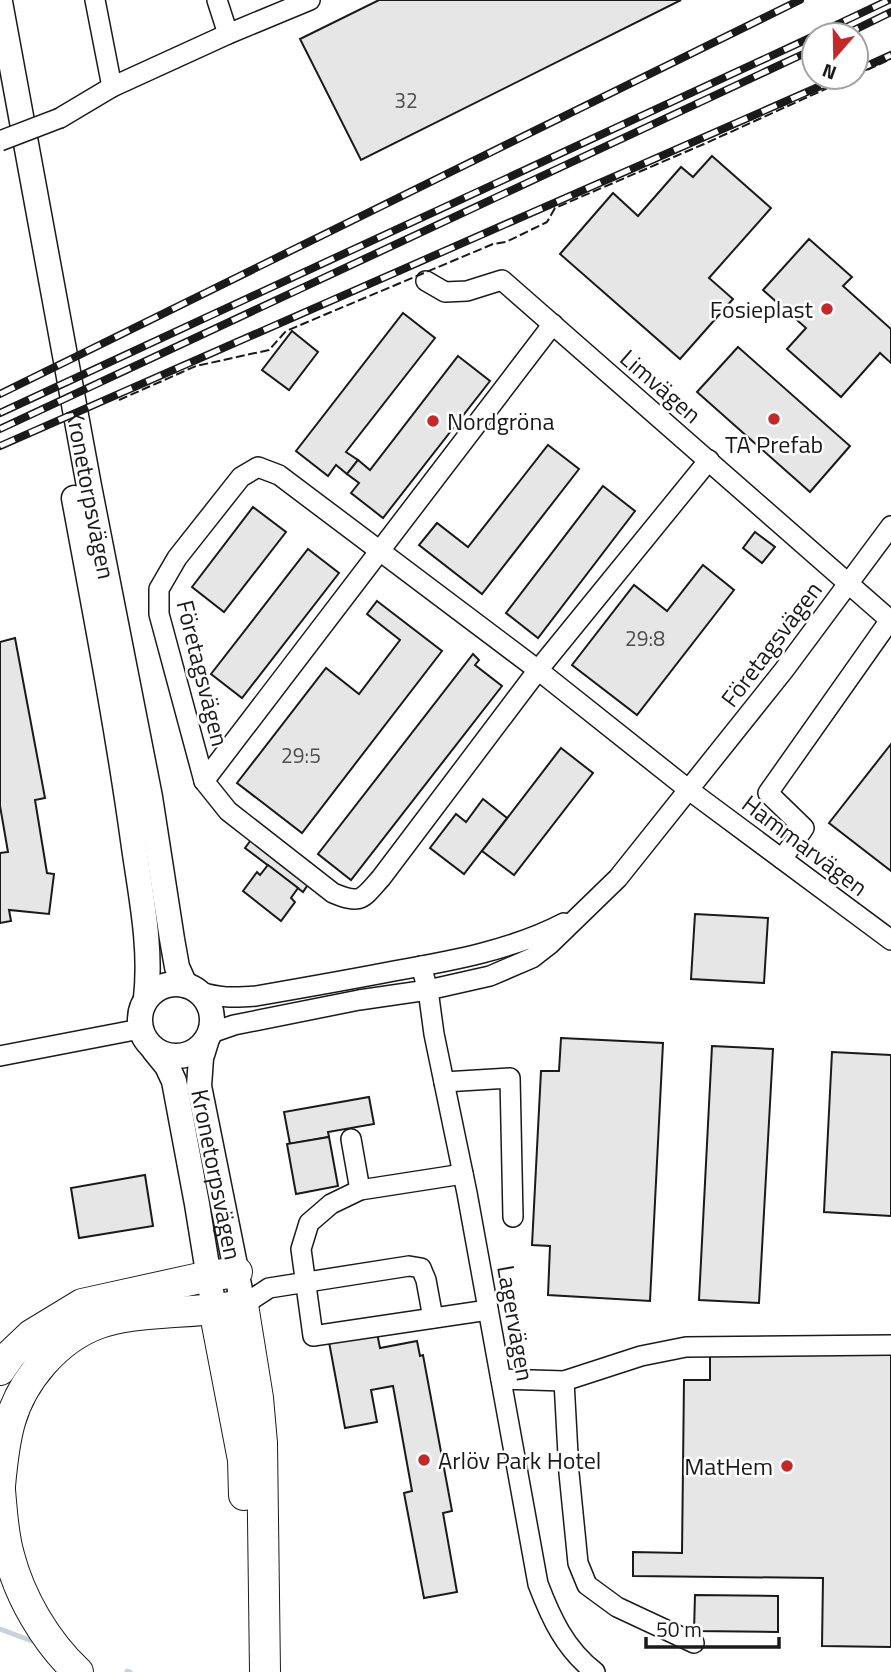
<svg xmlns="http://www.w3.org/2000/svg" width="891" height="1672" font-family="'Titillium Web',sans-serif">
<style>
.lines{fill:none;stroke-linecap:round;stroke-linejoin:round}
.stream{stroke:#c6d2dc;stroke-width:5}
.building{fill:#e6e6e6;stroke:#1a1a1a;stroke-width:2}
.minor-casing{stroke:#1a1a1a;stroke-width:22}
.major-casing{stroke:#1a1a1a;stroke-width:27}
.highway-casing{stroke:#1a1a1a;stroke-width:32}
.minor{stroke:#fff;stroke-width:19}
.major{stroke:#fff;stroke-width:24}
.highway{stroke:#fff;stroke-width:30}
.rail-casing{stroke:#1a1a1a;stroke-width:8}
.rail{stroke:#fff;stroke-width:5;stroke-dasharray:16;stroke-linecap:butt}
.minor-bridge-casing{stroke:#1a1a1a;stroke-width:22;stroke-linecap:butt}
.minor-bridge{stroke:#fff;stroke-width:19}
.fence{stroke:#1a1a1a;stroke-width:2;stroke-dasharray:9 3.5;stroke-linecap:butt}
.poi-dot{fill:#c62828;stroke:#fff;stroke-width:2.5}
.labels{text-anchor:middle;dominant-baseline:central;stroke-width:5;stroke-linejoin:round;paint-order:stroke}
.number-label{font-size:21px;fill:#4d4d4d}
.poi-label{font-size:24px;fill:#1a1a1a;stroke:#fff;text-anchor:end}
.street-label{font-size:24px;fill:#1a1a1a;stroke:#fff}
</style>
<rect width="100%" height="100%" fill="#fff"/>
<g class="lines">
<g class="stream">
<polyline points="0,1629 32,1641"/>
<polyline points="127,1671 130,1672"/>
</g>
</g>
<g class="building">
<polygon points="379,0 681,0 361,160 300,39"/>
<polygon points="712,156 771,208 709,278 733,299 680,359 560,254 613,193 638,216 681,167 693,177"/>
<polygon points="809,239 852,277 843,286 891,329 891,363 880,353 841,397 787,349 806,328 763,290"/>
<polygon points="403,313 435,338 346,452 358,460 347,474 336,465 328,476 296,451"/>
<polygon points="292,331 318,352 289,390 262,370"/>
<polygon points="738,347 850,446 810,492 697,392"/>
<polygon points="458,356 490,381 383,518 351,493 359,483 347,474 358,460 370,470"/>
<polygon points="548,445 579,469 482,594 419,545 437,523 468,547"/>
<polygon points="603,486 635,511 538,638 506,613"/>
<polygon points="253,507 286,532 224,612 192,587"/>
<polygon points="755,532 775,547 762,563 743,548"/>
<polygon points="308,549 339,573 242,698 211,674"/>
<polygon points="703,565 734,590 637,715 572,665 634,585 667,611"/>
<polygon points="377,601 442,651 302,833 237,783 326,668 359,694 400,640 367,614"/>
<polygon points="15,638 45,798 35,800 47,873 54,874 49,914 9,910 11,921 0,923 0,853 8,852 0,806 0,642"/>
<polygon points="473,654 479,660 475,665 502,686 351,880 318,854"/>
<polygon points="891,744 891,871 829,823"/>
<polygon points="561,748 593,773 514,875 482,851"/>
<polygon points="483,799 507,818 464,874 430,848 456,814 466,822"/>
<polygon points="254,836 311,880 303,892 245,848"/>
<polygon points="268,865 298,888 291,898 295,902 281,921 243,891 257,872 260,875"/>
<polygon points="695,914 768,918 764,983 691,979"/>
<polygon points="561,1038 663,1043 650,1301 548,1295 550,1246 532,1245 541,1071 559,1071"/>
<polygon points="712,1046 773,1049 759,1303 699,1300"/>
<polygon points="832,1052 891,1055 891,1216 824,1212"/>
<polygon points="369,1097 374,1124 328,1132 329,1137 290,1144 284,1112"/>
<polygon points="329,1137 338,1186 296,1194 287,1144"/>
<polygon points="145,1175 153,1226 79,1238 71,1188"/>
<polygon points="377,1333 380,1348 417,1341 420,1356 423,1355 452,1511 443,1513 457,1592 424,1598 404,1493 412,1491 393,1386 371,1390 377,1422 345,1428 329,1342"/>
<polygon points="710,1352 891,1354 891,1647 822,1646 823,1578 633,1576 633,1552 682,1553 684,1380 710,1380"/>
<polygon points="695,1595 778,1596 778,1632 694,1631"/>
</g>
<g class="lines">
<g class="minor-casing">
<g id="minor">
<polyline points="95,0 112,87"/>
<polyline points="217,0 228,34"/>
<polyline points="60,118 112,87 228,34 310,0"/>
<polyline points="426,281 445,292 467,291 502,280 890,620 768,793 804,828 782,859"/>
<path d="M709 460 538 670 381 878C362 899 362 905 333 893L228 811 204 781 159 614V589L177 558 241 477 258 467 279 475 538 670 689 790 891 940"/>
<polyline points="204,781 553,324"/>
<path d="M421 966 428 990 434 1034 467 1193 538 1584C551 1618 565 1649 595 1672"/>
<path d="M197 991C219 998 233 998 256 996 302 988 348 980 394 971 451 961 512 950 564 923"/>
<polyline points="211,1033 234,1025 359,1000 428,990 490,976 532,958 550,944 618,878 784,670 891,526"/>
<polyline points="0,1056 140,1029"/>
<polyline points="444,1082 510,1078 513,1217"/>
<polyline points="351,1139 360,1190"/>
<polyline points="463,1174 360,1190 331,1204 309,1223 301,1249 313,1336 488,1310"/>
<polyline points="243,1305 269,1288 409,1266 421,1268 426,1280 433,1318"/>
<polyline points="501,1379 564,1381 641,1356 686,1347 891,1345"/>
<polyline points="564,1381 569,1473 578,1563 587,1585 617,1607 694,1643"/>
</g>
</g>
<g class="major-casing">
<g id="major">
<path id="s1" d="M0 2 89 486 150 797 172 939 177 967 185 985"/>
<path d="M74 498C95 612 117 725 133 840 140 892 152 945 146 998"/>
<circle cx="176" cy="1020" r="36"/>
<path id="s2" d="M206 1042 201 1058 199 1086 243 1305"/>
<polyline points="154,1050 167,1066 174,1081 197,1204 214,1309"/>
</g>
</g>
<g class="highway-casing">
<g id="highway">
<polyline points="214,1309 243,1460 244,1495"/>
<polyline points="0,1370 11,1354 31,1335 82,1304 209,1276 237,1272"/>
<path d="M0 1486C2 1464 4 1443 10 1422 22 1380 57 1338 100 1323 123 1315 149 1314 174 1312 197 1311 220 1309 243 1305L258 1398 262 1443 265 1672"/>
<path d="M0 1490C2 1512 3 1534 9 1555 20 1598 46 1642 78 1672"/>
</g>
</g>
<use href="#minor" class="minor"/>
<use href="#major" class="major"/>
<use href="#highway" class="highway"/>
<g class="rail-casing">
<g id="rail">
<polyline points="815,35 889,0"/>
<polyline points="844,35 891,12"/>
<polyline points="856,71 891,55"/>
<polyline points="0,394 800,0"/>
<polyline points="0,413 814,36"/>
<polyline points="0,429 814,49"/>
<polyline points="0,446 841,77"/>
</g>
</g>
<use href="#rail" class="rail"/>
<g class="minor-bridge-casing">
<polyline id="minor-bridge" points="0,141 60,118"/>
</g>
<use href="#minor-bridge" class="minor-bridge"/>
<g class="fence">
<polyline points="856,75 891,59"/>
<polyline points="119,400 196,366 269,350 286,331 493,244 506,242 547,222 555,208 704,144 852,77"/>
</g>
</g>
<g class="poi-dot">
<circle cx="827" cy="309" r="7"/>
<circle cx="774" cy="419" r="7"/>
<circle cx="433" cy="421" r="7"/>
<circle cx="424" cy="1460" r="7"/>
<circle cx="787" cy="1466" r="7"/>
</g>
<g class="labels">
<g class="number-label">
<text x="406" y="100">32</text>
<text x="645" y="638">29:8</text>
<text x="301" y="755">29:5</text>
</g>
<g class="poi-label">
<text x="813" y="309">Fosieplast</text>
<text x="447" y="421" text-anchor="start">Nordgröna</text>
<text x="774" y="444" text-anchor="middle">TA Prefab</text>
<text x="438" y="1460" text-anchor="start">Arlöv Park Hotel</text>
<text x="773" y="1466">MatHem</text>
</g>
<g class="street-label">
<text transform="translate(661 386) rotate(41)">Limvägen</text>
<text stroke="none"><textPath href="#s1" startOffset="500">Kronetorpsvägen</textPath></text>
<text transform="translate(771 644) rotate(-53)">Företagsvägen</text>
<text transform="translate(203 673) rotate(76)">Företagsvägen</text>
<text transform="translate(805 845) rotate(37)">Hammarvägen</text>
<text stroke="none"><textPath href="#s2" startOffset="135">Kronetorpsvägen</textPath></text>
<text transform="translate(516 1323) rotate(80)">Lagervägen</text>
</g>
</g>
<g transform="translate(835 56) rotate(200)"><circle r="33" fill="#ffffff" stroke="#a3a3a3" stroke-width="2"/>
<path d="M0-5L12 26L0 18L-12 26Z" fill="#c62828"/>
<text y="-10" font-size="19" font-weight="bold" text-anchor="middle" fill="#1a1a1a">N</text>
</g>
<path d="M646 1637v10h133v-10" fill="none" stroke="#1a1a1a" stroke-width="3.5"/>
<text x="656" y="1637" font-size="21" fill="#1a1a1a" stroke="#ffffff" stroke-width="5" paint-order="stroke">50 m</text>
</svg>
